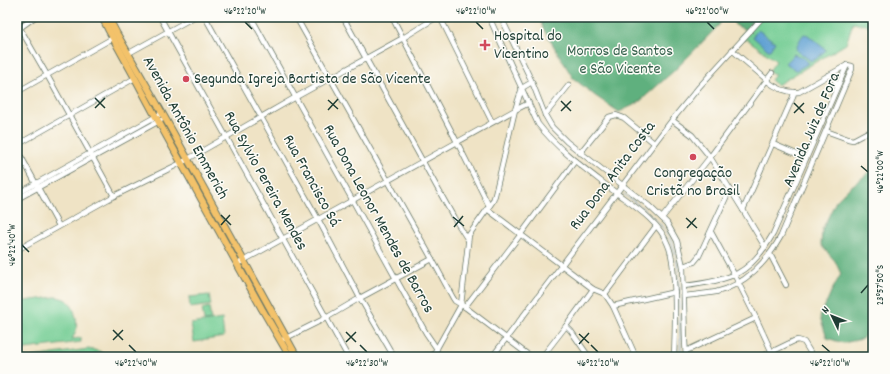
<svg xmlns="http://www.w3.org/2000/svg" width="890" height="374" font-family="Dekko,sans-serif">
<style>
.green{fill:#74cd94;stroke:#4a8564}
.forest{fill:#5fb07e;stroke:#3f7659}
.water{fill:#61a1d3;stroke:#406f84}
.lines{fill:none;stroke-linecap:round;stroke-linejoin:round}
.stream{stroke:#61a1d3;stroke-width:1}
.minor-casing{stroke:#687767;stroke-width:6}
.major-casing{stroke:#687767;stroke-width:8}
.minor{stroke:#fff;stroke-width:4.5}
.major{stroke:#f3c26a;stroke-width:6}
.ticks{fill:none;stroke:#1f3d34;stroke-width:1.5}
.poi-dot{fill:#d1495b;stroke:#fdfcf7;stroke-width:1.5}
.labels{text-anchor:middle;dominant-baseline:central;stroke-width:3;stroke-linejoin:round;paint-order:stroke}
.poi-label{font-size:16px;fill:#1f3d34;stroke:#fdfcf7;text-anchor:start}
.park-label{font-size:16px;fill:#34614c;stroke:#fdfcf7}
.street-label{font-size:16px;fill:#1f3d34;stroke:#fdfcf7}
.neatline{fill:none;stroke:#1f3d34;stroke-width:1.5}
.ticks-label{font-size:10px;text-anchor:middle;fill:#1f3d34}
</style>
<rect width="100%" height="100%" fill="#fdfcf7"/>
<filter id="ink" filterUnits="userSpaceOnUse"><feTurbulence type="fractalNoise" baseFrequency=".025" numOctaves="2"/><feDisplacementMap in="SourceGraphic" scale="8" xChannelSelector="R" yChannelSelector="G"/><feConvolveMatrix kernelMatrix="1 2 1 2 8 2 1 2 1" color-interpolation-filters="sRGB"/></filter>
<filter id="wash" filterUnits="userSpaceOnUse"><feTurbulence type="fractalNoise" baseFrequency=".012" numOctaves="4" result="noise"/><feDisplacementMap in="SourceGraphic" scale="16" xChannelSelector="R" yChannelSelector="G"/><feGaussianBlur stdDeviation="0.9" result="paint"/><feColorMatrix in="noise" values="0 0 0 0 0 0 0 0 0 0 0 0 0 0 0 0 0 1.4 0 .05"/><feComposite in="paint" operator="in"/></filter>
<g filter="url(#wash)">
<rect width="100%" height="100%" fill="#efe3c5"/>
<g class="green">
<polygon points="759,17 873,17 873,26 853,23 846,44 777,85 771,80 775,75 769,71 776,61 747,39 745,41 740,36"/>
<polygon points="209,295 211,305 190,308 189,297"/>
<path d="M55 297C69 298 73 305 76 318 77 326 77 331 72 339L81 338V342L17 350V302Z"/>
<polygon points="209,307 211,320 204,321 202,309"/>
<polygon points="222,319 224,337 194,342 191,324"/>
<polygon points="88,349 99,351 108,357 32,357"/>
</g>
<g class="forest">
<polygon points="539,17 720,17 720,24 676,69 638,103 619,112 594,95 573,78 544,30"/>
<polygon points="731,17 759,17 746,30 735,25"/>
<polygon points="873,168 873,323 862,339 843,343 827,338 820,317 831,292 841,274 835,261 821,245 822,230 836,201 849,188 866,175"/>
</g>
<g class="water">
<polygon points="758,30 775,42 770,50 768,50 753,37 753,36"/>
<path d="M804 34 808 35 826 50 816 59 811 61 796 50C797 45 800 38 804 34Z"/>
<polygon points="794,54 803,58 809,63 797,70 795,70 785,63"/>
</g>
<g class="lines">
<g class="stream">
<polyline points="492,17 523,83"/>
<path d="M624 194C653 216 672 228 678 266L681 357"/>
</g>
</g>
</g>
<g filter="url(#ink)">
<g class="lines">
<g class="minor-casing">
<g id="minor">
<polyline points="160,17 348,357"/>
<polyline points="205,17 318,219 360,298 394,357"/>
<polyline points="251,17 426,333 437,349"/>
<polyline points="296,17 432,259 453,298 455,301 465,307 531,357"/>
<polyline points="343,17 454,218 468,240"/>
<polyline points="392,17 457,142 489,206"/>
<polyline points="440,17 492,122"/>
<path d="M489 17 538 124C559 151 588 171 615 192 634 206 660 222 668 245 673 256 673 269 674 281 676 306 675 332 674 357"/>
<polyline points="501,17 532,82 545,115 552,127 567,142 648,205 667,223 677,241 683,266 685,341 686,357"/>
<polyline points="17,22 24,17"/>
<polyline points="17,23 47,75 114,196"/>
<polyline points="17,30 35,17"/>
<polyline points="732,50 767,80"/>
<polyline points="129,53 194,17"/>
<path d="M828 75C833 77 836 81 837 87"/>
<path d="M767 81C776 88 787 93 799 92L847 65"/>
<polyline points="17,92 113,38"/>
<polyline points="545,115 569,85"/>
<polyline points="672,120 692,135 710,157 743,210 765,247"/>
<polyline points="826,131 848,139 853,140 866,133"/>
<polyline points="773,144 806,158"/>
<polyline points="17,145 135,78"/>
<polyline points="17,149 59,226"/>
<polyline points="580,153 609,117 616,115 624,118 654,143"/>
<polyline points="17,194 162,113"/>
<polyline points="17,199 161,120"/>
<polyline points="487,209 593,289 605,294 613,306 636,357"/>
<polyline points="743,210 793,97 794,92"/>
<polyline points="662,218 710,157 772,73"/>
<polyline points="711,232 734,274 756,318 774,357"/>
<polyline points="17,250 114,196 181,163 296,97 403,38 437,17"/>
<polyline points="770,254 786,285"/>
<polyline points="241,262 515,110 529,103"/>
<polyline points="683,266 694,262 699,256 730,189"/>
<path d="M684 286C701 284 722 281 738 273 753 265 765 248 773 234L847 65"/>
<polyline points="605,294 656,226"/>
<path d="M684 296C695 295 705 294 716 292 745 285 767 262 781 236L852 69V66L847 65"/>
<polyline points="613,306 675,292"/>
<polyline points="465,307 521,234 575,161"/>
<polyline points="566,326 571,331 589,357"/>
<polyline points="284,339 326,318 360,298 432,259"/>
<polyline points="686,351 756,318"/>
<polyline points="432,357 461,305 469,235 493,201 495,195 515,110 522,88 532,82"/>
<polyline points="492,357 672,120 699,87 763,17"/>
<polyline points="542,357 566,326 593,289"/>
<polyline points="761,357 794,341 798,340 804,342 813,357"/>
</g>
</g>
<g class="major-casing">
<g id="major">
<polyline points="102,17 108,29 135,78 156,117 262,309 290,357"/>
<polyline points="108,17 117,34 165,118 297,357"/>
</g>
</g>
<use href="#minor" class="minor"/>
<use href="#major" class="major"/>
</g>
</g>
<path class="ticks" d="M245 22 252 29M476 22 483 29M707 22 714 29M95 98 105 108M328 100 338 109M561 101 571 111M794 103 804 113M95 108 105 98M328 110 338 99M561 111 571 101M794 113 804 103M861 166 868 172M221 215 231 225M453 217 464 226M686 218 697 228M221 225 230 215M454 227 463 216M687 228 696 218M22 245 29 252M861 293 868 285M113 330 123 340M346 332 356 342M579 334 589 343M113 340 123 330M346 342 356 332M579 344 589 333M129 345 136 352M360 345 367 352M591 345 598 352M822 345 830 352"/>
<g class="poi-dot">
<path d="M483 39h4v4h4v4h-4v4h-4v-4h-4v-4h4z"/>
<circle cx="186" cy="79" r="4"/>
<circle cx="693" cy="157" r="4"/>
</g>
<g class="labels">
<g class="poi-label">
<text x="494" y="36">Hospital do<tspan x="494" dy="18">Vicentino</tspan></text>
<text x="194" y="79">Segunda Igreja Bartista de São Vicente</text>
<text x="693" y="173" text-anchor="middle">Congregação<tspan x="693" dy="18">Cristã no Brasil</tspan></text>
</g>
<g class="park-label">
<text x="620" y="51">Morros de Santos<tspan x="620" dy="18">e São Vicente</tspan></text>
</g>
<g class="street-label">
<text transform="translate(185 128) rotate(61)">Avenida Antônio Emmerich</text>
<text transform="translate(812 130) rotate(-67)">Avenida Juiz de Fora</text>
<text transform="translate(613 176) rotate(-53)">Rua Dona Anita Costa</text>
<text transform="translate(265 181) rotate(61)">Rua Sylvio Pereira Mendes</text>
<text transform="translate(311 181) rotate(61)">Rua Francisco Sá</text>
<text transform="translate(378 219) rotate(61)">Rua Dona Leonor Mendes de Barros</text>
</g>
</g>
<rect width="890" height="374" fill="none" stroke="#fdfcf7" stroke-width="44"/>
<g transform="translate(832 316) rotate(313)" stroke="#fdfcf7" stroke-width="3" paint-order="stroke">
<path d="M0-3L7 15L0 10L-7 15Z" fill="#1f3d34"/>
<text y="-6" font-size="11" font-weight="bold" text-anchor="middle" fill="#1f3d34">N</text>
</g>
<rect x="22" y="22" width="846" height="330" class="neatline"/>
<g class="ticks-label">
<text x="245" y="14">46°22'20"W</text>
<text x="476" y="14">46°22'10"W</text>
<text x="707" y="14">46°22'00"W</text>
<text transform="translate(879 172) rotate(-90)" y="4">46°22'00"W</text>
<text transform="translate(11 245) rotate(-90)" y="4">46°22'40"W</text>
<text transform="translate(879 285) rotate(-90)" y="4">23°57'50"S</text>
<text x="136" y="366">46°22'40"W</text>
<text x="367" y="366">46°22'30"W</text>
<text x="598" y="366">46°22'20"W</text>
<text x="830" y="366">46°22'10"W</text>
</g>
</svg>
